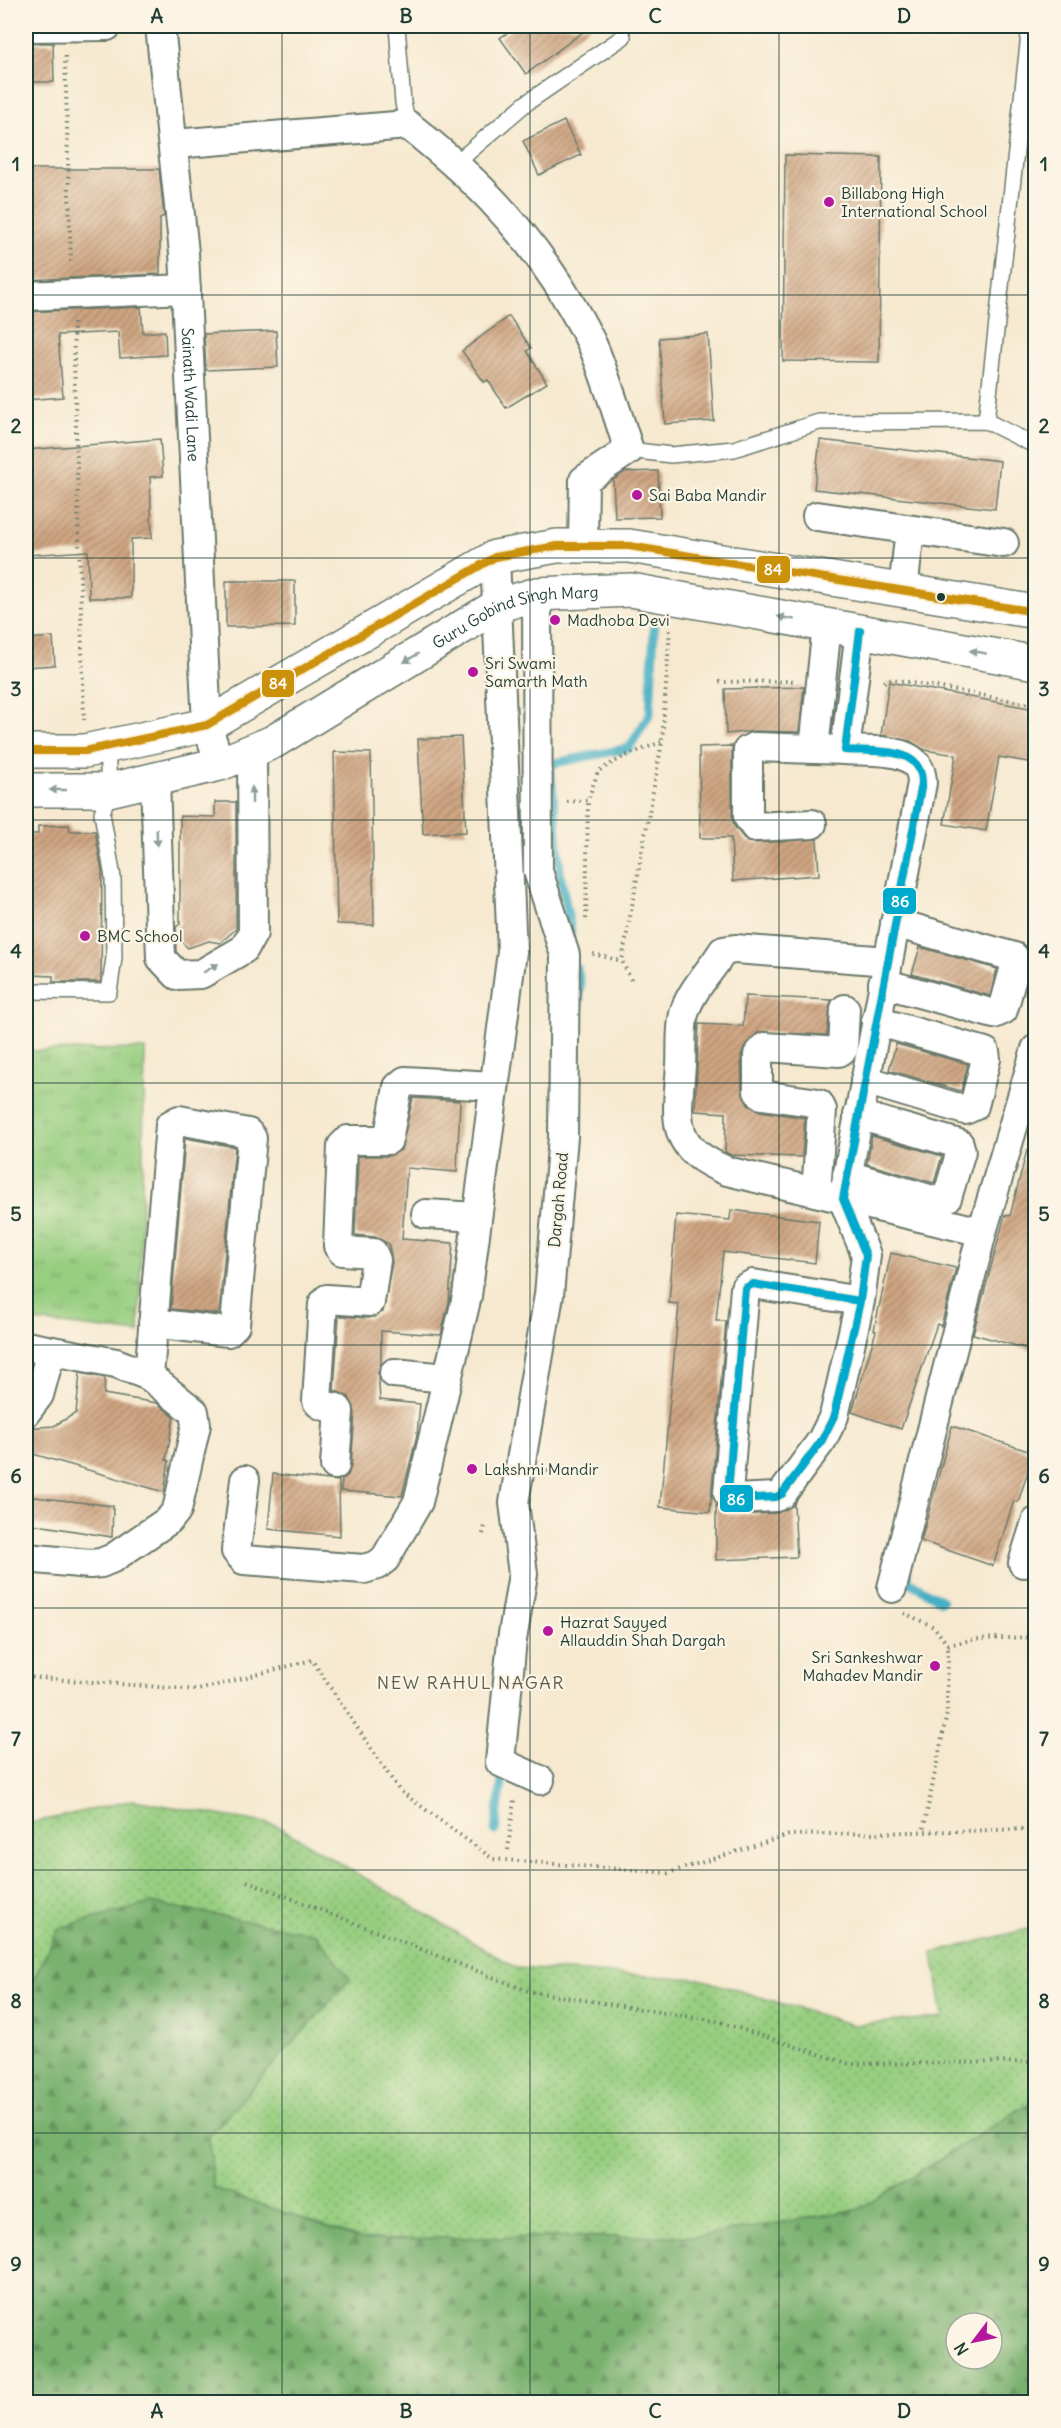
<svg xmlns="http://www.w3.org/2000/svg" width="1061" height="2428" font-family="Delius,sans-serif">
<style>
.grass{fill:url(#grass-dots);stroke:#5b865a;stroke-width:1.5}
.forest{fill:url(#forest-firs);stroke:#4c7751;stroke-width:1.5;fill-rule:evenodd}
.park{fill:url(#park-tufts);stroke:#5b865a;stroke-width:1.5}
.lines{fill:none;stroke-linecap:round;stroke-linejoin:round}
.stream{stroke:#45afc4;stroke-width:9}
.building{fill:url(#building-hatch)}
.service-casing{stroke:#6a796b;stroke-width:18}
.minor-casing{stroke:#6a796b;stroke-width:32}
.tertiary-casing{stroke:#6a796b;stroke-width:36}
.path{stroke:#6a796b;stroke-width:4;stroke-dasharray:1.5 4.5;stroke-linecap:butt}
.service{stroke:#fff;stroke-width:15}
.minor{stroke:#fff;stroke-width:28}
.tertiary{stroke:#fff;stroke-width:33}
.bus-1-casing{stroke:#fcf5e5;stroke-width:12}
.bus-2-casing{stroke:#fcf5e5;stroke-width:12}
.bus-1{stroke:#cc910a;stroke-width:8}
.bus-2{stroke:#00a9ce;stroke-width:8}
.oneway{fill:#8f9e9a}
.grid{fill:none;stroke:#1f3d34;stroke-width:1.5;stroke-opacity:0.55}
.poi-dot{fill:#b5179e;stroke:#fcf5e5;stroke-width:2}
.bus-dot{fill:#1f3d34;stroke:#fcf5e5;stroke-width:2}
.labels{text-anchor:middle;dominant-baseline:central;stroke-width:4.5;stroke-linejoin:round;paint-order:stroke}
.poi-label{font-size:16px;fill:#1f3d34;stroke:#fcf5e5;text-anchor:start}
.street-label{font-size:16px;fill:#1f3d34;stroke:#fcf5e5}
.neighbourhood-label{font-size:18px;letter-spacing:1.5px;fill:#5d614f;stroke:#fcf5e5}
.line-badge{stroke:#fcf5e5;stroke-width:2}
.badge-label{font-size:16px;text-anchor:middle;font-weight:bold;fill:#fff}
.neatline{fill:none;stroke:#1f3d34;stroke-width:2}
.grid-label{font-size:20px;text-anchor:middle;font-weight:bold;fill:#1f3d34}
</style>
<defs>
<pattern id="grass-dots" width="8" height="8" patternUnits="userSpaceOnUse" patternTransform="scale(1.5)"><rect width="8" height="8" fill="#97ce80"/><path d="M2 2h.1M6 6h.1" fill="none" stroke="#7ba86a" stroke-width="1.8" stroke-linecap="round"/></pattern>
<pattern id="forest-firs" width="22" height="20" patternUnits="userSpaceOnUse" patternTransform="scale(1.5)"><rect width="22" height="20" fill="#79b16e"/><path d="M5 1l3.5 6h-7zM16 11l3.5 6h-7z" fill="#63915b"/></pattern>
<pattern id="park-tufts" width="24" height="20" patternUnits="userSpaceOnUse" patternTransform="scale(1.5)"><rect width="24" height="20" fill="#97ce80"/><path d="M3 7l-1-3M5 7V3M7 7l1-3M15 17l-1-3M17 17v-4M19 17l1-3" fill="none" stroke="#7ba86a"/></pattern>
<pattern id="building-hatch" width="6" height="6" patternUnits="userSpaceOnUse" patternTransform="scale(1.5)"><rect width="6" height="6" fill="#cfa582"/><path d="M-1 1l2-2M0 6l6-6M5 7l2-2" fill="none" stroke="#a7886b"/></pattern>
</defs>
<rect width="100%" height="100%" fill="#fcf5e5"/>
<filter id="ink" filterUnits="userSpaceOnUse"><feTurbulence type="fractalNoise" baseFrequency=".0167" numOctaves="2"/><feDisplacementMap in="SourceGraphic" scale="12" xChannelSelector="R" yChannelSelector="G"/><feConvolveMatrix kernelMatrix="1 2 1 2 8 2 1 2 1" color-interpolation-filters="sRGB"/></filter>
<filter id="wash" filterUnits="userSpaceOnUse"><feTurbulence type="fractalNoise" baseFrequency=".008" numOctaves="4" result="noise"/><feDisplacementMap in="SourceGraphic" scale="24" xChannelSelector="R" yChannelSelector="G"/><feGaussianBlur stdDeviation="1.35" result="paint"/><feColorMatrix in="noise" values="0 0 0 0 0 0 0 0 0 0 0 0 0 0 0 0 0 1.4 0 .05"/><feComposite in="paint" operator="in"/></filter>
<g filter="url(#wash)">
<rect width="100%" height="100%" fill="#f6e9d0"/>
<polygon class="grass" points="134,1800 276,1825 516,1968 700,1979 853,2025 943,2017 933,1953 1035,1927 1035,2100 860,2209 702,2236 361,2239 213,2188 209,2136 350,1979 26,1994 26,1824"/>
<path class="forest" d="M151 1903 316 1934 350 1979 209 2136 213 2188 361 2239 702 2236 860 2209 1035 2100V2402H26V1994L59 1928ZM956 2323H992V2359H956Z"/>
<polygon class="park" points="145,1049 139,1333 26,1320 26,1051"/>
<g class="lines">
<g class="stream">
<polyline points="571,931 561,878 550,764 629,748 650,714 654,627"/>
<polyline points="577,968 580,985 578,1011"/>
<polyline points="907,1572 908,1581 942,1601"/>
<polyline points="495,1831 504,1768"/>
</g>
</g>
<g id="blocks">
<g class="building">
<polygon points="517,26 591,26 526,74 500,38"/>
<polygon points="27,43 53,43 54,82 27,82"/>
<polygon points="564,121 581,155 539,175 523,141"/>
<polygon points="785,155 881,157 879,362 783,361"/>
<polygon points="26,169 159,169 164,216 160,218 160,274 26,280"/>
<polygon points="141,307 143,333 165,331 166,355 120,358 118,332 58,335 63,397 26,400 26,312"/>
<polygon points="509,316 531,348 527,351 547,383 506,408 488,380 484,382 462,351"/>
<polygon points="276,331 278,367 206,370 204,334"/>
<polygon points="708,334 714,421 665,424 659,338"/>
<polygon points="160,439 163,476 150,477 152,538 131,539 131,598 89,598 88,551 26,555 26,450"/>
<polygon points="820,440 1000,461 995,509 814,489"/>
<polygon points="658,471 660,517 615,518 613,480 625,472"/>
<polygon points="226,581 295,581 295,626 226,627"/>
<polygon points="53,637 55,665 26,667 26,639"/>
<polygon points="889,682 1035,709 1035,763 999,757 986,831 944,824 956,755 925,750 910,741 881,735"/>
<polygon points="804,687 799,732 755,731 726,734 725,689"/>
<polygon points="461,737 466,832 423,834 418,739"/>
<polygon points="732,746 732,817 734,826 747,842 755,843 817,839 819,875 733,881 731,838 700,838 699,747"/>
<polygon points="334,752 371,753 374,925 337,924"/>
<polygon points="215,802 236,802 236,929 220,943 209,941 188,948 177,938 176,927 180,924 180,816 215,817"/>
<polygon points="69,825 70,831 95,831 102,871 101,982 53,982 53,976 31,975 31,967 26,967 26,834 38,834 38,826"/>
<polygon points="920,947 997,969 990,996 912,974"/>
<polygon points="745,996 831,1000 827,1035 759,1032 746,1044 741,1055 742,1091 748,1105 760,1111 805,1118 802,1157 731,1155 725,1152 726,1113 695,1111 699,1024 743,1026"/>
<polygon points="896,1044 968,1064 961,1091 889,1070"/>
<polygon points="413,1098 460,1101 457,1172 407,1168 402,1239 453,1243 449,1302 441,1335 381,1331 381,1363 378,1372 380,1400 420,1404 417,1435 402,1496 341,1491 342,1480 348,1475 351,1466 355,1412 349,1397 334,1390 339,1316 369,1318 383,1312 392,1262 389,1244 375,1237 355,1235 358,1156 389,1156 401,1150"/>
<polygon points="872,1136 942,1156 934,1183 867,1164"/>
<polygon points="185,1138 235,1147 219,1314 171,1309"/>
<polygon points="1027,1150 1035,1151 1035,1351 973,1334 1005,1215 1010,1216"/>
<polygon points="731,1210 819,1221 815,1263 723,1252 716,1321 726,1321 710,1512 660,1507 679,1304 669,1303 676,1215 730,1220"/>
<polygon points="891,1253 956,1268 941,1326 937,1324 901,1429 852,1412 876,1331 874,1330"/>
<polygon points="80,1373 105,1378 104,1394 157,1403 174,1417 166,1460 169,1461 164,1492 26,1452 26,1428 54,1426 76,1413"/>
<polygon points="952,1426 1034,1453 1018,1502 1014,1501 993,1566 921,1541"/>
<polygon points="273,1474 339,1481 340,1536 268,1529"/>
<polygon points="26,1496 113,1506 112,1537 26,1523"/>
<polygon points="716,1505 726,1514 734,1515 777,1513 794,1505 797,1557 716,1560"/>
</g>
</g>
</g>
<g filter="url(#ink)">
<use href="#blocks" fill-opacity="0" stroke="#6a796b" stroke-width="1.5"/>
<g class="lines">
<g class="service-casing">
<g id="service">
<polyline points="397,26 403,103 408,125"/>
<polyline points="456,163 525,104 623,37"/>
<polyline points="986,421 1030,26"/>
<polyline points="629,450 671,455 734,449 819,422 986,421 1036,446"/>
<polyline points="26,991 109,992 114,958 113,878 102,813 109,790 107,746"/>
</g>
</g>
<g class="minor-casing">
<g id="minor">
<path id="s1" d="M160 26 184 253 207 725 220 764"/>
<polyline points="26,27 107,26"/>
<path d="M174 144 408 125C471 175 516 219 560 287 572 307 586 329 595 351 608 383 618 417 629 450L584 480 583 545"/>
<polyline points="26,296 186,289"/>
<polyline points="817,516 1004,543"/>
<polyline points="903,590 910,530"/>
<polyline points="537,594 538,871 565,955 563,1137 549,1295 514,1503 523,1574 512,1640 500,1762 540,1780"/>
<polyline points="814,749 827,625"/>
<polyline points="155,779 161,958 177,975 201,974 244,949 253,933 252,751"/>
<polyline points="812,824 755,827 748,817 748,750 754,747 845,750"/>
<path d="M888 961 735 949 723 951C711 971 690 991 684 1014 680 1030 682 1049 681 1065 677 1120 668 1147 727 1171L982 1232"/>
<polyline points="883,983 994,1014 1003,1010 1016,963 1014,957 895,923"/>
<polyline points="865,1080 965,1110 974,1106 986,1059 985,1052 876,1021"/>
<polyline points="847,1175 939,1202 947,1198 961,1151 959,1144 858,1115"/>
<polyline points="816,1192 822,1110 819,1104 812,1102 762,1095 758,1091 758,1055 765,1047 839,1052 843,1049 845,1009"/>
<polyline points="426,1214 477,1217"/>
<path d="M860 1301 753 1284 745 1288 728 1493 733 1499 776 1497 782 1494 822 1440 834 1416 860 1301 866 1255 843 1199 922 783C922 745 873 752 845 750L860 631"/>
<polyline points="26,1346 116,1363 149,1376 170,1125 179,1120 248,1133 252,1138 235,1325 228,1332 153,1323"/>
<polyline points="394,1373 447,1378"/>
<polyline points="26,1412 39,1395 51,1351"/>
<path d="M335 1465 339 1411C334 1403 322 1410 317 1401L323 1304 327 1299 370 1302 376 1260 373 1253 342 1251 338 1246 342 1146 348 1140H388L398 1087 405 1081 494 1086"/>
<polyline points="245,1480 236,1551 244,1560 364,1569 377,1565 385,1559 418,1502 467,1296 512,952 495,557"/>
<polyline points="26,1558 90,1564 101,1563 113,1558 169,1520 177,1510 196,1425 194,1412 149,1376"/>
<polyline points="1023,1563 1036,1522"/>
<polyline points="892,1588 982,1232 1036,1049"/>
</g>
</g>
<g class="tertiary-casing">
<g id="tertiary">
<polyline points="26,751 85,751 207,725 495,557 557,546 629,546 1036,612"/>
<path id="s2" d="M26 790H109L220 764 273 742 497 606 537 594 631 590 1036 663"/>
</g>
</g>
<g class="path">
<polyline points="65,56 71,264"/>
<polyline points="73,323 84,720"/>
<polyline points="719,682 794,681"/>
<polyline points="884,682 892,679 1036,705"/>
<polyline points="567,802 588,800 598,771 625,756 661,742"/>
<polyline points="586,919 588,800"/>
<polyline points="593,954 622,961"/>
<polyline points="631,980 622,961 662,742 670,628"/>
<polyline points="547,1471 580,1472"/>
<polyline points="483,1534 485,1525"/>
<polyline points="904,1613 934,1627 948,1645 947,1713 923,1832"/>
<polyline points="948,1645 976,1639 1036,1637"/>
<polyline points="26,1677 198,1690 312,1660 399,1790 493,1859 668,1873 789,1835 1036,1829"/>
<polyline points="508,1850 514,1800"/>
<polyline points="247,1881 528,1991 716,2021 850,2064 1036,2062"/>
</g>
<use href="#service" class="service"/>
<use href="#minor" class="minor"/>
<use href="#tertiary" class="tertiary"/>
<g class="bus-1-casing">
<polyline id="bus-1" points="26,751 85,751 207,725 495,557 557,546 629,546 1036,612"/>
</g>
<g class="bus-2-casing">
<path id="bus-2" d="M860 1301 753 1284 745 1288 728 1493 733 1499 776 1497 782 1494 822 1440 834 1416 860 1301 866 1255 843 1199 922 783C922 745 873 752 845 750L860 631"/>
</g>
<use href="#bus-1" class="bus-1"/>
<use href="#bus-2" class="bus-2"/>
</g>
<defs><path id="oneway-solid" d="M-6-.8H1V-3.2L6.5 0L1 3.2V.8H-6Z" transform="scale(1.5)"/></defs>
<g class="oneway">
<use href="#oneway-solid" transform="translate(786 618) rotate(-170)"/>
<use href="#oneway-solid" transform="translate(978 652) rotate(-170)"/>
<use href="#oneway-solid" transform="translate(411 658) rotate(149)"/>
<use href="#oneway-solid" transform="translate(58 790) rotate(-180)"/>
<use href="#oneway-solid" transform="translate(252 795) rotate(-90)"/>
<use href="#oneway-solid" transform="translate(157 838) rotate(88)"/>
<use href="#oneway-solid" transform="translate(211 968) rotate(-30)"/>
</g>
</g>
<path class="grid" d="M282 26V2402M530 26V2402M779 26V2402M26 295H1036M26 558H1036M26 820H1036M26 1083H1036M26 1345H1036M26 1608H1036M26 1870H1036M26 2133H1036"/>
<g class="poi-dot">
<circle cx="829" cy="202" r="6"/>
<circle cx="637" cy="495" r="6"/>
<circle cx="555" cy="620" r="6"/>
<circle cx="473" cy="672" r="6"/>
<circle cx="85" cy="936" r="6"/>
<circle cx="472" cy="1469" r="6"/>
<circle cx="548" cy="1631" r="6"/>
<circle cx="935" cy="1666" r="6"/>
</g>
<circle class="bus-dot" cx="941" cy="597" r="5"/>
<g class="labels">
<g class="poi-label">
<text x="841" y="193">Billabong High<tspan x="841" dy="18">International School</tspan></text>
<text x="649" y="495">Sai Baba Mandir</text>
<text x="567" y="620">Madhoba Devi</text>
<text x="485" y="663">Sri Swami<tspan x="485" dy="18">Samarth Math</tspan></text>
<text x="97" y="936">BMC School</text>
<text x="484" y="1469">Lakshmi Mandir</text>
<text x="560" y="1622">Hazrat Sayyed<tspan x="560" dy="18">Allauddin Shah Dargah</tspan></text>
<text x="923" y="1657" text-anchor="end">Sri Sankeshwar<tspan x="923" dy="18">Mahadev Mandir</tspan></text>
</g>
<g class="street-label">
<text stroke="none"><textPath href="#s1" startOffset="370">Sainath Wadi Lane</textPath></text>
<text stroke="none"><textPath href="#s2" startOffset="531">Guru Gobind Singh Marg</textPath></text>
<text transform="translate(558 1200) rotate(-85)">Dargah Road</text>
</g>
<g class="neighbourhood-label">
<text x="471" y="1682">NEW RAHUL NAGAR</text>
</g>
</g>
<g class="line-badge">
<rect x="756" y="555" width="35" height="29" rx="6" fill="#cc910a"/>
<rect x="261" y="669" width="34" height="29" rx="6" fill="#cc910a"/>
<rect x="882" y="887" width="35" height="28" rx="6" fill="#00a9ce"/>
<rect x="719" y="1484" width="35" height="29" rx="6" fill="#00a9ce"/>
</g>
<g class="badge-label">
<text x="773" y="575">84</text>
<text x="278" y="689">84</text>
<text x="900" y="907">86</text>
<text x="736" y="1505">86</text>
</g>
<rect width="1061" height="2428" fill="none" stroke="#fcf5e5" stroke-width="66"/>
<g transform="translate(974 2341) rotate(238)"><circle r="28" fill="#fcf5e5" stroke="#a4ab9e" stroke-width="1.5"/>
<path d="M0-4.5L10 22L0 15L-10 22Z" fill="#b5179e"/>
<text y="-9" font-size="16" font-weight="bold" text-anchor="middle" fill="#1f3d34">N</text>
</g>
<rect x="33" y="33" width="995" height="2362" class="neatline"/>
<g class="grid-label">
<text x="157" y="23">A</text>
<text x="406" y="23">B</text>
<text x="655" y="23">C</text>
<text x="904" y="23">D</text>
<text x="16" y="171">1</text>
<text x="1044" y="171">1</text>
<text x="16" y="433">2</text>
<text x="1044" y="433">2</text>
<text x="16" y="696">3</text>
<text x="1044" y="696">3</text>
<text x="16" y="958">4</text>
<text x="1044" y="958">4</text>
<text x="16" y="1221">5</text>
<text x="1044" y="1221">5</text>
<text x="16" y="1483">6</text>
<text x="1044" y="1483">6</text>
<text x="16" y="1746">7</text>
<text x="1044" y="1746">7</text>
<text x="16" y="2008">8</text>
<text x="1044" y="2008">8</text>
<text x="16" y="2271">9</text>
<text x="1044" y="2271">9</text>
<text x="157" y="2418">A</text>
<text x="406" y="2418">B</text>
<text x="655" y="2418">C</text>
<text x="904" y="2418">D</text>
</g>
</svg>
